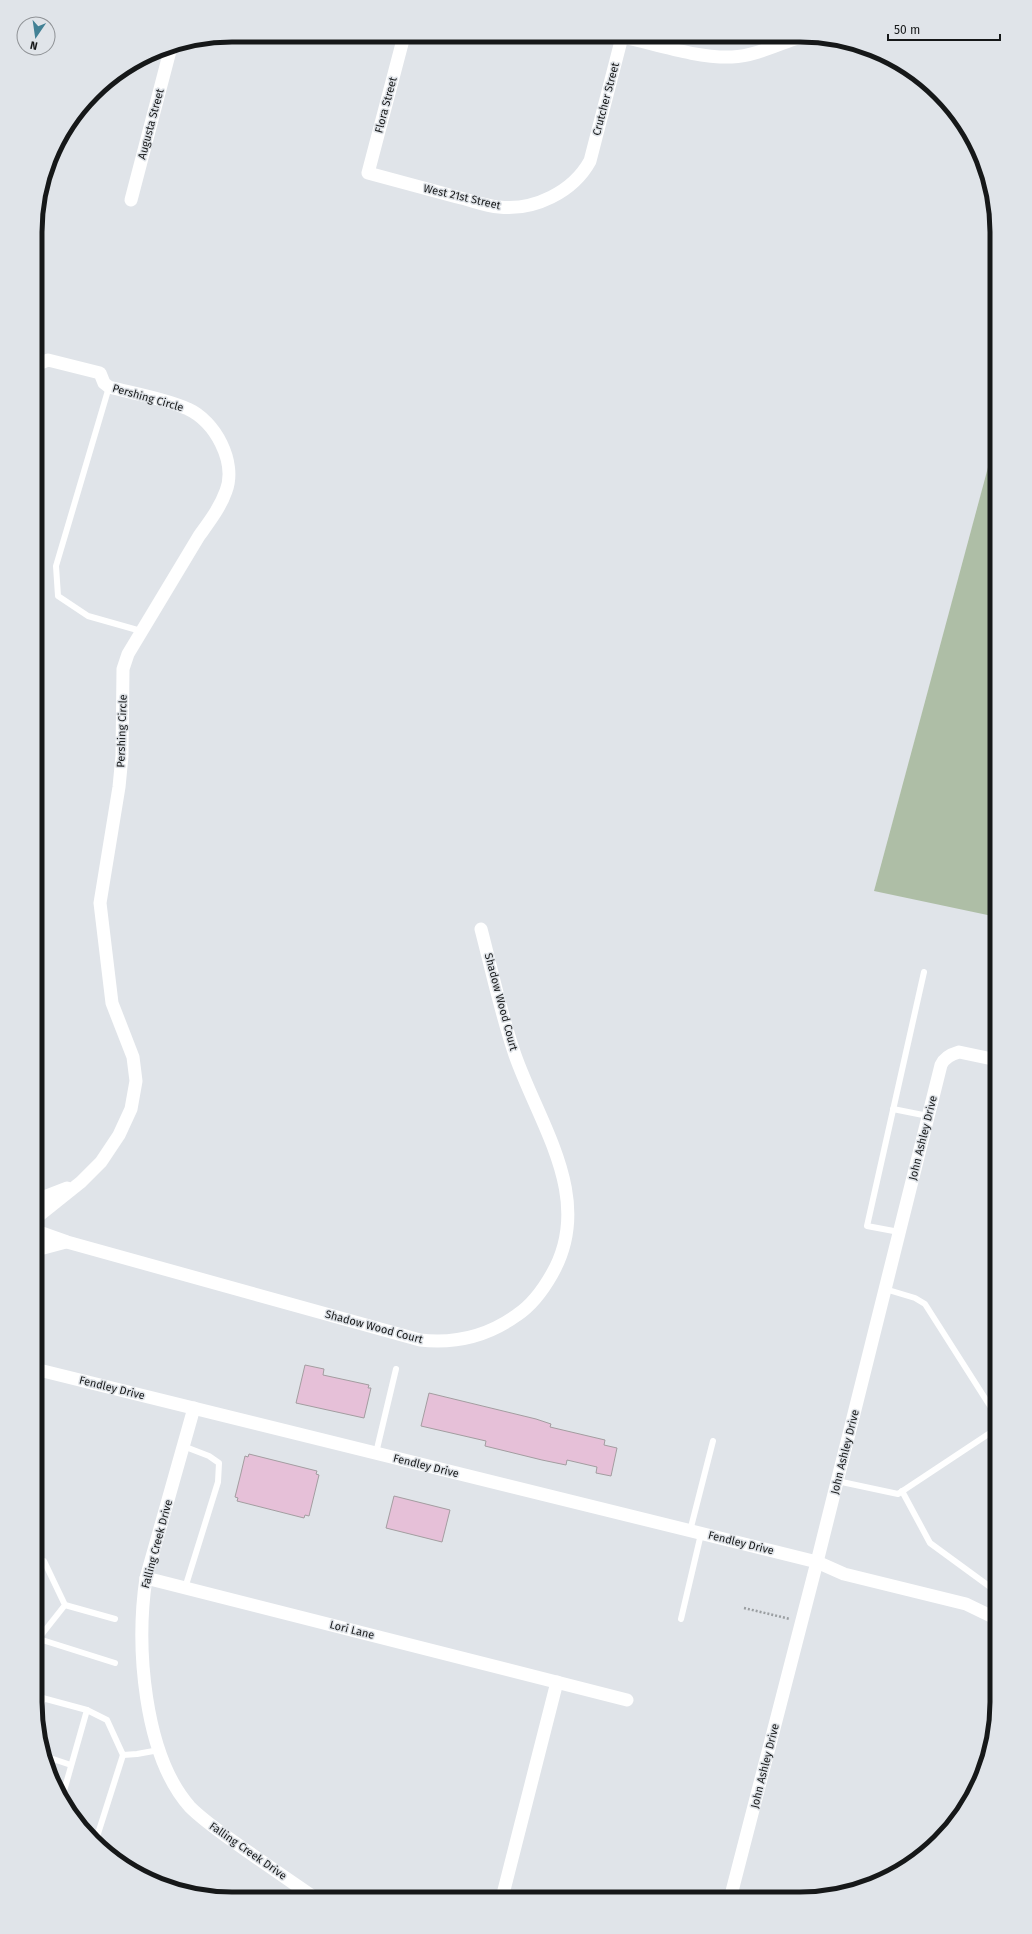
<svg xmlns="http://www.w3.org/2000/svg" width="1032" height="1934" font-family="'Fira Sans',sans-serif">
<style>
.green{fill:#aebea6}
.building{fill:#e6c0d8;stroke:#a39da0}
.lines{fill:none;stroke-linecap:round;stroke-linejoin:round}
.path{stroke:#9a9ea1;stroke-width:2.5;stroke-dasharray:2 2;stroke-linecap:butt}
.lane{stroke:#fff;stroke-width:6}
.street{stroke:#fff;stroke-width:13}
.labels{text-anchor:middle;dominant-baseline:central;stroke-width:3;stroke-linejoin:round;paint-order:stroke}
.street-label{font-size:11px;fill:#161819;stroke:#e0e4e9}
.rim{fill:none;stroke:#161819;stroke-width:5}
</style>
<rect width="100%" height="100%" fill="#e0e4e9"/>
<polygon class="green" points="997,434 997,917 874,891"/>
<g class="building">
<polygon points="305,1365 324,1369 323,1375 369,1385 368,1388 371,1388 364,1418 296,1403"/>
<polygon points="429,1393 536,1419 551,1424 550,1427 605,1440 604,1445 617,1448 611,1476 596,1473 597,1467 567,1460 566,1465 542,1460 485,1446 486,1441 421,1426"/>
<polygon points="249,1454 317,1471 316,1474 319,1475 309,1516 305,1515 304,1518 237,1501 238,1498 235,1497 241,1473 245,1456 248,1457"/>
<polygon points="394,1496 450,1510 442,1542 386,1528"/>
</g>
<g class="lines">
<polyline class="path" points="744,1608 790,1619"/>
<g class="lane">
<polyline points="109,387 56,566 58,596 88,616 141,631"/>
<polyline points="893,1109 928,1116"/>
<polyline points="899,1232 867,1226 924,972"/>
<polyline points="885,1289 915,1298 925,1304 997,1417"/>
<polyline points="183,1446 209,1456 219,1463 218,1482 185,1588"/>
<polyline points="376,1453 396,1369"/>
<polyline points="837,1481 898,1494 993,1431 997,1427"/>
<polyline points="902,1491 930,1543 997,1592"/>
<polyline points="690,1531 713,1441"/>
<polyline points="65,1605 115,1619"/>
<polyline points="681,1619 701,1534"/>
<polyline points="35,1634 39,1639 115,1663"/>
<polyline points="35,1643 65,1605 44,1561 35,1558"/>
<polyline points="35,1696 87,1710 107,1720 123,1755 137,1754 159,1750"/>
<polyline points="38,1718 43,1699"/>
<polyline points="44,1756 71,1765"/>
<polyline points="62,1798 87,1710"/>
<polyline points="95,1843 123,1755"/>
</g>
<g class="street">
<path d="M404 36 368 173C398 181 428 189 457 197 471 200 485 206 499 207 534 211 573 192 590 161L622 37"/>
<path d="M623 37C659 45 696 58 732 57 754 56 777 45 797 38"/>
<polyline points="131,200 171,47"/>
<polyline points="36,1200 67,1188"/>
<path d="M36 1218 81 1182 101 1162 119 1135 131 1109 136 1081 133 1057 112 1003 100 903 119 787 122 756 123 669 128 654 199 536C209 522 220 508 226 491 237 462 215 421 188 409 167 399 132 393 109 387L104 383 100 373 48 360 36 365"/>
<path d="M36 1231 67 1242 420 1340C456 1344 488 1336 517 1315 532 1305 543 1290 552 1274 595 1199 540 1126 515 1055 501 1014 492 971 481 929"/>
<polyline points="36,1250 66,1242"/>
<polyline points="35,1369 817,1562 844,1574 966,1604 997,1619"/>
<path d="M194 1408 146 1578C136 1645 143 1754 190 1807 202 1819 216 1829 230 1839 258 1859 286 1878 315 1898"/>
<polyline points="146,1578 627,1700"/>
<polyline points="502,1898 557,1682"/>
<path d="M730 1899 817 1562 941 1065C944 1058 952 1054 959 1052L997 1060"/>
</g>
</g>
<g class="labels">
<g class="street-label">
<text transform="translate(606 99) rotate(-75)">Crutcher Street</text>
<text transform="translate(386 105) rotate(-75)">Flora Street</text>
<text transform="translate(151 124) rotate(-75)">Augusta Street</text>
<text transform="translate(462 197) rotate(13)">West 21st Street</text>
<text transform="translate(148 398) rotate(16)">Pershing Circle</text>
<text transform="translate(122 731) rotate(-88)">Pershing Circle</text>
<text transform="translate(501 1002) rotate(75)">Shadow Wood Court</text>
<text transform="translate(923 1138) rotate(-76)">John Ashley Drive</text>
<text transform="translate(374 1327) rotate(15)">Shadow Wood Court</text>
<text transform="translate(112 1388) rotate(14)">Fendley Drive</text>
<text transform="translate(845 1452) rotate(-76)">John Ashley Drive</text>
<text transform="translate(426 1466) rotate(14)">Fendley Drive</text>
<text transform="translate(741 1543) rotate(14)">Fendley Drive</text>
<text transform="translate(157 1544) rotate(-75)">Falling Creek Drive</text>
<text transform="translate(352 1630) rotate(14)">Lori Lane</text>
<text transform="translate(765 1766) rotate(-76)">John Ashley Drive</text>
<text transform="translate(248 1851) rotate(35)">Falling Creek Drive</text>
</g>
</g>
<path d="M0 0H1032V1934H0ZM232 42H800A190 190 0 0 1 990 232V1702A190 190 0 0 1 800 1892H232A190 190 0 0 1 42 1702V232A190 190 0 0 1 232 42Z" fill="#e0e4e9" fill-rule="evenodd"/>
<path class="rim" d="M232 42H800A190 190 0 0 1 990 232V1702A190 190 0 0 1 800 1892H232A190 190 0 0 1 42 1702V232A190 190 0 0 1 232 42Z"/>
<g transform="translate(36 36) rotate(193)"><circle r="19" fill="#e0e4e9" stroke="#8f9296"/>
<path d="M0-3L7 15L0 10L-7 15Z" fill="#428195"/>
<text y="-6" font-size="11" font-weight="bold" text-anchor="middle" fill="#161819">N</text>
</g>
<path d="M888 34v6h112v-6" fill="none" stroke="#161819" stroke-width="2"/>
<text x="894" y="34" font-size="12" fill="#161819" stroke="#e0e4e9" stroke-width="3" paint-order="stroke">50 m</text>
</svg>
